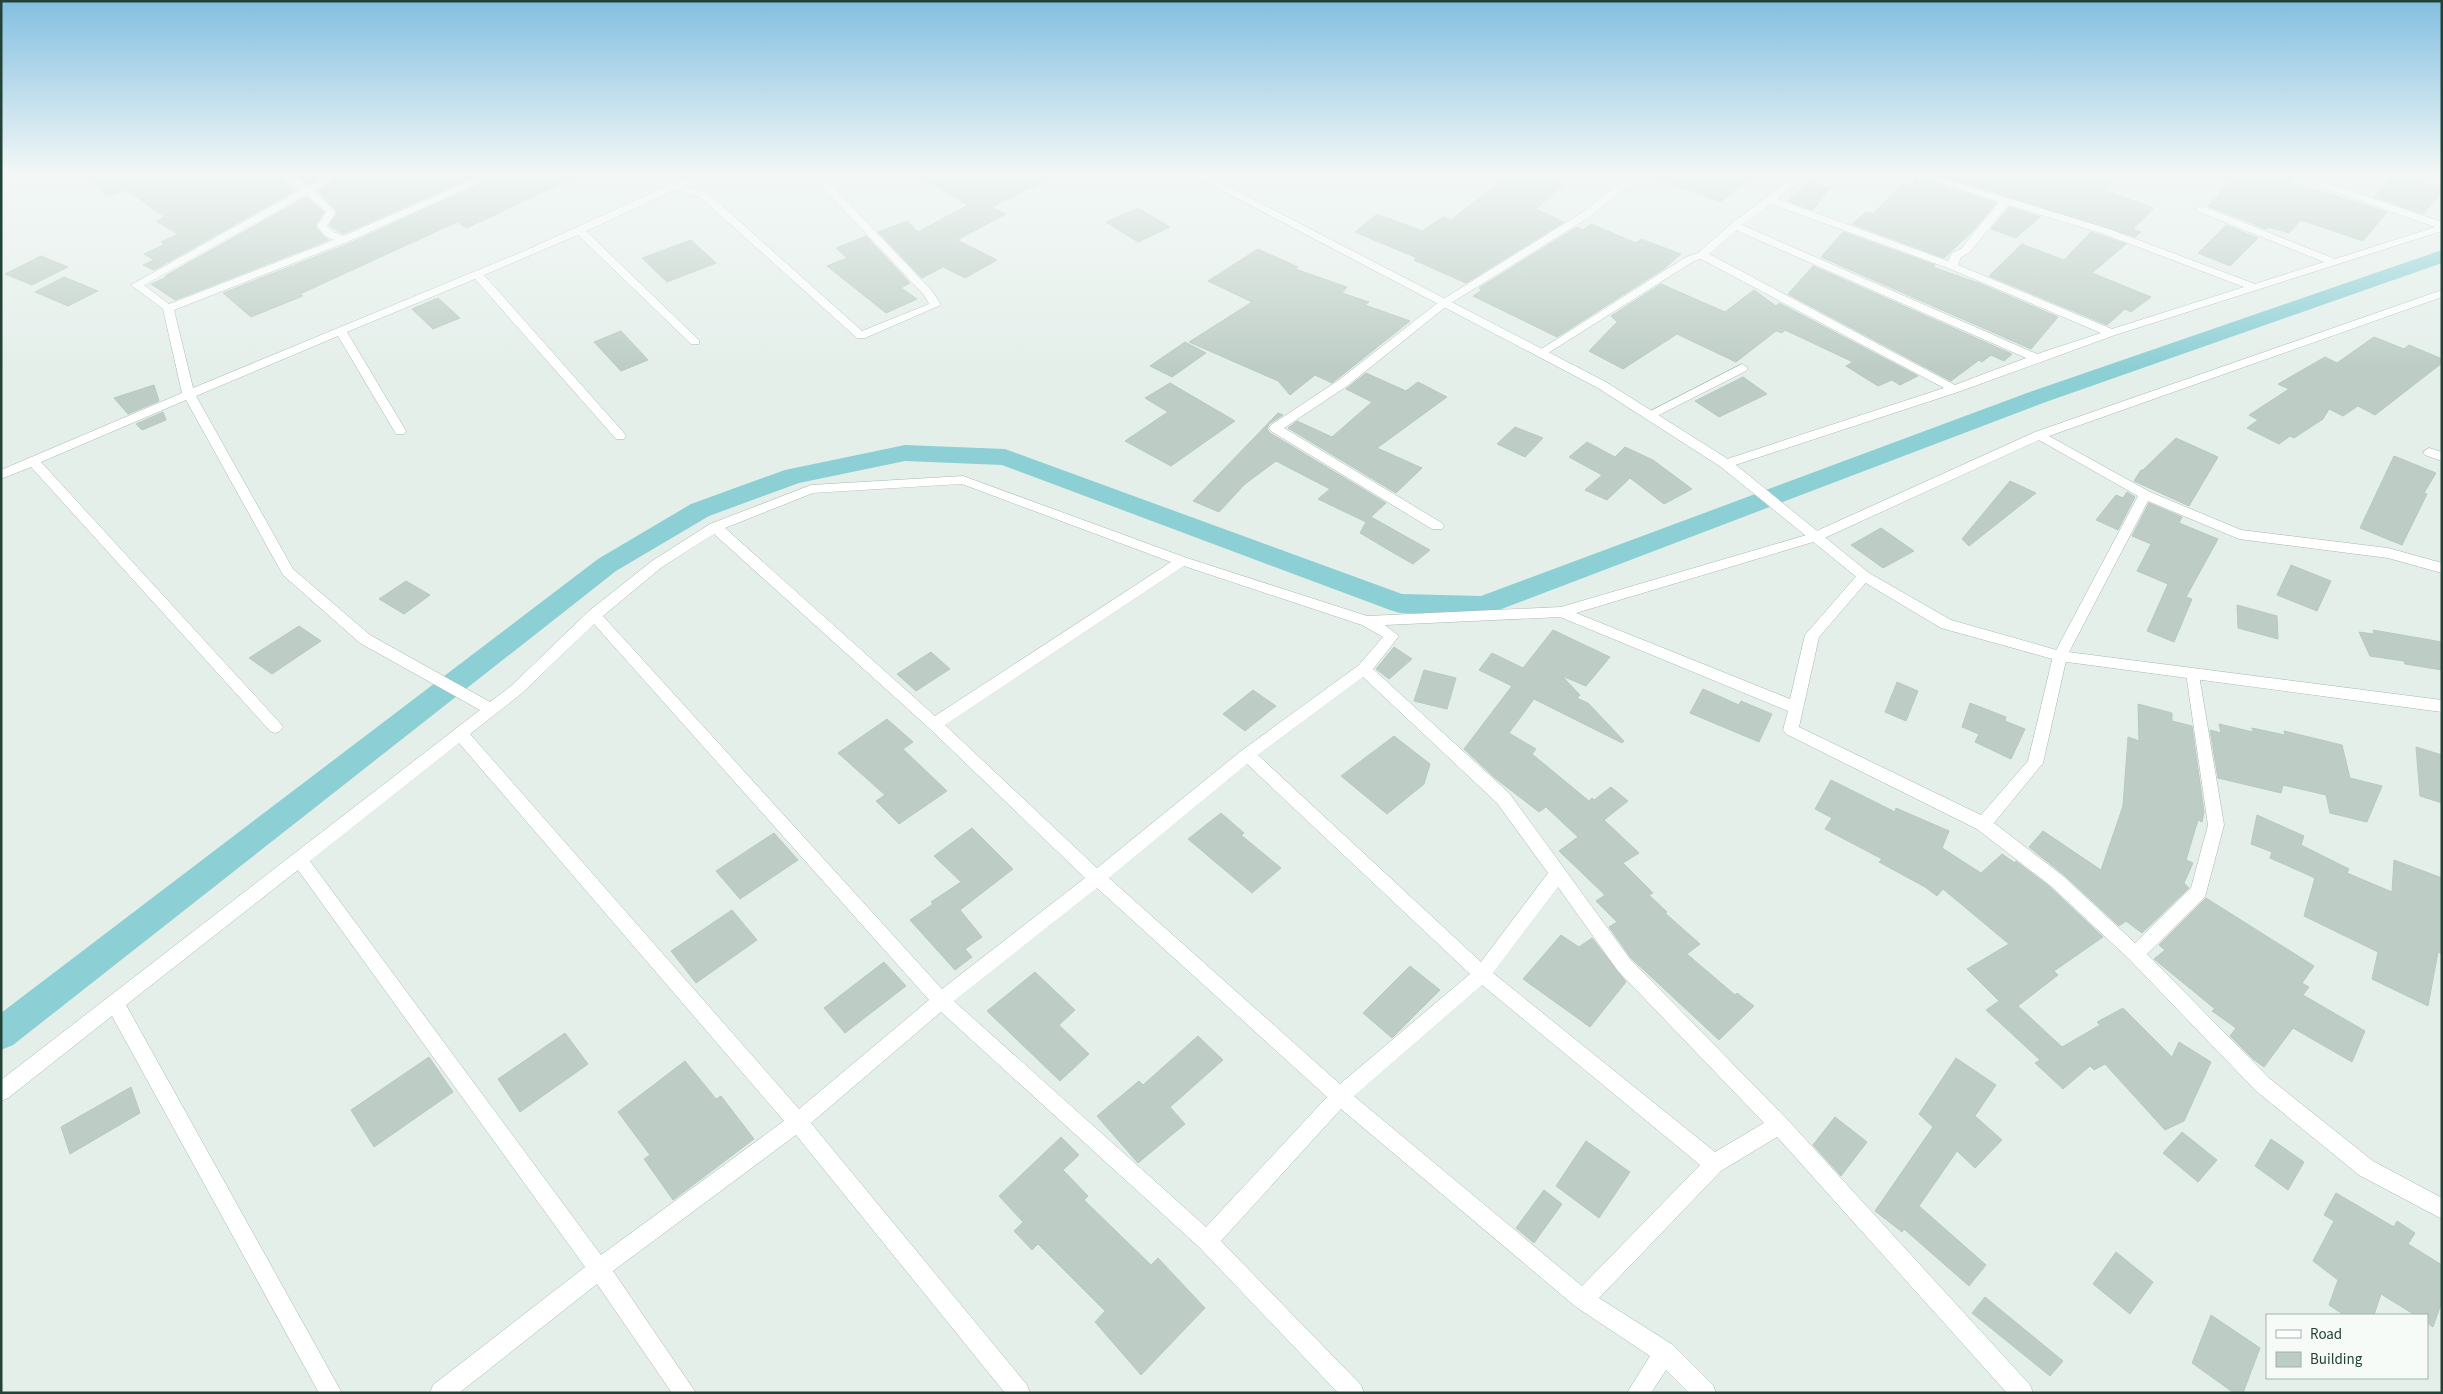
<svg xmlns="http://www.w3.org/2000/svg" width="2443" height="1394" font-family="'Source Sans 3',sans-serif">
<style>
.lines{fill:none;stroke-linecap:round;stroke-linejoin:round}
.canal{fill:#8ccfd5;fill-rule:evenodd}
.building{fill:#bdcdc5;stroke:#b7c9c0}
.street-casing{stroke:#a7b8b1;stroke-width:1}
.secondary-casing{stroke:#a3bbb1;stroke-width:1}
.street{fill:#fff;fill-rule:evenodd}
.secondary{fill:#fff;fill-rule:evenodd}
</style>
<rect width="100%" height="100%" fill="#e5efea"/>
<g class="lines">
<polygon class="canal" points="2442,250 2442,263 2043,403 1483,616 1400,613 1390,610 1002,465 905,461 799,483 709,516 616,571 13,1045 1,1050 1,1013 598,559 691,504 785,470 905,445 1005,449 1402,594 1481,596 2027,393"/>
</g>
<g class="building">
<polygon points="83,174 274,174 296,190 154,270 143,265 154,260 144,254 165,244 161,242 178,234 156,221 165,217 126,190 107,196"/>
<polygon points="292,174 326,174 308,184"/>
<polygon points="346,174 481,174 343,234 329,226 338,212 317,191"/>
<polygon points="502,174 581,174 467,228 457,222 300,294 303,296 251,317 223,293 348,244"/>
<polygon points="914,174 1058,174 992,207 1006,214 957,240 997,260 965,278 943,267 922,278 878,232 907,221 918,232 968,205"/>
<polygon points="1510,174 1531,174 1563,185 1536,209 1564,222 1466,283 1414,260 1417,258 1355,232 1377,214 1422,231 1443,217 1451,220"/>
<polygon points="1653,174 1754,174 1721,202 1652,177"/>
<polygon points="1936,174 2027,174 2061,184 2072,174 2093,174 2114,182 2104,190 2154,208 2133,229 2141,232 2135,237"/>
<polygon points="2238,174 2299,174 2290,182 2387,212 2363,241 2301,220 2289,233 2269,227 2266,229 2208,206"/>
<polygon points="2395,174 2402,174 2407,178 2442,188 2442,192 2423,214 2394,204 2396,201 2394,203 2374,197"/>
<polygon points="1915,177 1996,203 1972,232 1944,258 1852,224 1866,212 1873,214 1903,183 1914,187"/>
<polygon points="1808,182 1830,188 1813,210 1788,201"/>
<polygon points="306,197 324,212 315,226 324,237 329,240 175,300 151,284 167,277 165,276"/>
<polygon points="2009,207 2040,217 2016,238 1991,229"/>
<polygon points="1138,208 1170,227 1138,242 1106,222"/>
<polygon points="1591,224 1636,243 1641,239 1681,254 1665,268 1557,337 1473,296 1482,290 1479,288 1577,227 1583,230"/>
<polygon points="2226,225 2258,238 2230,266 2198,253"/>
<polygon points="1843,232 1935,265 1933,267 1981,284 2058,317 2031,349 1821,257"/>
<polygon points="2091,232 2126,244 2092,273 2151,297 2131,312 2125,309 2107,325 1989,276 2022,244 2064,260"/>
<polygon points="866,236 910,283 901,288 917,299 886,313 827,266 847,258 836,248"/>
<polygon points="691,240 716,263 667,282 642,258"/>
<polygon points="1258,249 1298,267 1295,269 1347,287 1342,293 1369,302 1365,305 1410,321 1332,383 1315,375 1290,395 1278,381 1189,342 1252,302 1208,281"/>
<polygon points="41,256 68,267 32,285 5,274"/>
<polygon points="1813,266 2012,354 2004,361 1991,355 1982,362 1979,360 1951,381 1788,294"/>
<polygon points="64,277 98,291 68,306 35,292"/>
<polygon points="1661,284 1725,312 1754,290 1776,306 1779,303 1918,376 1900,385 1892,380 1878,386 1846,366 1853,362 1785,330 1782,333 1776,331 1736,362 1677,334 1623,369 1589,351 1617,322 1611,316"/>
<polygon points="438,298 460,318 433,329 412,309"/>
<polygon points="621,331 648,360 621,371 594,342"/>
<polygon points="2374,337 2404,349 2409,345 2442,359 2442,363 2375,415 2358,406 2343,416 2329,409 2323,419 2294,438 2290,436 2279,444 2247,428 2258,420 2249,415 2289,389 2278,384 2325,357 2337,363"/>
<polygon points="1185,342 1206,353 1172,377 1150,366"/>
<polygon points="1366,373 1406,391 1418,382 1447,397 1377,448 1422,468 1396,493 1288,428 1297,421 1332,437 1372,402 1346,389"/>
<polygon points="1743,377 1767,394 1719,417 1695,401"/>
<polygon points="1170,383 1235,421 1171,466 1125,441 1168,412 1145,398"/>
<polygon points="154,385 159,401 128,414 114,398"/>
<polygon points="163,412 166,420 142,430 136,424"/>
<polygon points="1278,413 1283,415 1269,424 1267,429 1270,433 1386,503 1371,517 1430,550 1413,564 1392,552 1360,533 1366,522 1318,499 1330,489 1276,461 1245,484 1219,512 1193,501"/>
<polygon points="1515,427 1543,438 1525,457 1497,444"/>
<polygon points="2176,438 2218,457 2189,506 2134,481 2141,470 2143,470"/>
<polygon points="1587,442 1615,457 1625,447 1653,460 1692,489 1664,504 1630,478 1607,500 1585,490 1602,475 1569,457"/>
<polygon points="2394,456 2436,473 2424,493 2427,494 2402,545 2360,528"/>
<polygon points="2010,481 2036,493 1969,546 1962,539"/>
<polygon points="2127,492 2135,497 2118,530 2096,520 2116,495 2123,498"/>
<polygon points="2149,503 2182,517 2179,523 2218,539 2186,597 2192,599 2174,642 2147,631 2168,584 2137,571 2151,544 2132,536"/>
<polygon points="1881,528 1914,551 1883,568 1851,545"/>
<polygon points="2291,565 2331,581 2317,611 2277,595"/>
<polygon points="406,581 430,595 404,614 379,599"/>
<polygon points="2237,605 2277,616 2278,639 2238,628"/>
<polygon points="299,626 321,641 272,674 249,658"/>
<polygon points="1553,630 1610,657 1586,686 1562,676 1580,695 1577,698 1588,703 1624,741 1622,743 1534,699 1509,733 1536,749 1532,754 1589,801 1592,798 1594,800 1611,787 1628,801 1604,820 1639,853 1623,863 1653,893 1649,895 1667,912 1665,913 1700,944 1687,954 1735,995 1737,993 1754,1006 1719,1040 1631,958 1609,927 1617,922 1596,901 1605,895 1559,851 1578,837 1546,807 1539,812 1495,778 1464,749 1512,686 1479,670 1492,653 1523,668"/>
<polygon points="2373,630 2442,642 2442,670 2405,664 2404,661 2370,656 2359,632 2374,634"/>
<polygon points="1394,647 1412,659 1389,679 1376,669"/>
<polygon points="931,652 950,669 916,691 897,674"/>
<polygon points="1424,670 1456,678 1447,709 1414,701"/>
<polygon points="1897,682 1918,691 1906,721 1885,712"/>
<polygon points="1703,689 1739,705 1741,701 1772,714 1759,742 1690,713"/>
<polygon points="1253,690 1276,706 1245,731 1223,714"/>
<polygon points="1970,703 2006,717 2005,721 2025,729 2011,759 1975,742 1979,734 1962,727"/>
<polygon points="2138,704 2172,713 2172,721 2192,726 2204,812 2202,822 2198,820 2186,860 2193,863 2184,883 2189,888 2142,933 2126,921 2119,926 2064,875 2029,847 2043,831 2101,870 2123,806 2128,737 2139,741"/>
<polygon points="887,719 913,742 903,749 947,791 899,824 876,801 885,795 838,753"/>
<polygon points="2219,724 2253,732 2252,728 2285,735 2284,731 2342,745 2350,778 2382,786 2367,822 2330,813 2326,795 2283,785 2281,793 2218,778 2210,730 2221,733"/>
<polygon points="1394,736 1430,764 1424,784 1387,814 1341,776"/>
<polygon points="2416,747 2442,755 2442,803 2420,796"/>
<polygon points="1831,780 1895,812 1896,808 1949,831 1942,848 1981,873 2002,854 2015,863 2016,861 2050,887 2103,937 2054,971 2058,975 2018,1006 2062,1047 2100,1025 2097,1022 2123,1008 2172,1057 2179,1042 2211,1062 2184,1121 2165,1130 2105,1064 2094,1070 2090,1066 2063,1089 2035,1063 2040,1060 1986,1010 1999,1001 1967,969 2009,944 1943,889 1937,896 1925,887 1879,862 1882,859 1825,829 1832,818 1815,809"/>
<polygon points="1221,813 1244,833 1241,835 1281,868 1252,893 1188,839"/>
<polygon points="2257,815 2304,836 2301,845 2349,869 2347,873 2392,892 2394,860 2442,878 2442,954 2438,952 2428,1006 2372,979 2378,952 2304,916 2315,878 2270,858 2272,852 2251,844"/>
<polygon points="972,828 1013,869 960,910 982,937 965,949 972,957 955,970 910,920 933,904 931,902 961,882 934,856"/>
<polygon points="774,833 798,860 740,899 716,871"/>
<polygon points="2206,898 2314,966 2302,983 2309,987 2303,995 2365,1031 2352,1062 2293,1028 2264,1067 2253,1059 2230,1036 2236,1028 2212,1011 2215,1009 2154,959 2165,950 2159,945"/>
<polygon points="732,910 757,940 696,983 671,951"/>
<polygon points="1561,935 1579,947 1592,938 1626,982 1590,1027 1523,979"/>
<polygon points="884,962 906,986 845,1033 824,1008"/>
<polygon points="1410,966 1440,990 1392,1038 1363,1013"/>
<polygon points="1035,972 1075,1010 1059,1025 1089,1054 1060,1081 987,1011"/>
<polygon points="565,1033 588,1064 520,1112 498,1079"/>
<polygon points="1198,1036 1223,1060 1170,1107 1185,1124 1138,1163 1097,1116 1139,1081 1143,1085"/>
<polygon points="429,1057 453,1092 374,1147 351,1110"/>
<polygon points="1956,1058 1996,1085 1975,1116 2002,1140 1975,1168 1957,1151 1919,1206 1986,1265 1969,1286 1904,1229 1902,1232 1875,1211 1933,1127 1919,1114"/>
<polygon points="685,1061 716,1099 721,1096 754,1139 673,1200 644,1159 650,1155 618,1112"/>
<polygon points="131,1087 140,1113 70,1154 61,1127"/>
<polygon points="1835,1117 1867,1142 1841,1176 1813,1145"/>
<polygon points="2182,1132 2217,1160 2198,1182 2163,1153"/>
<polygon points="1061,1137 1079,1155 1063,1170 1088,1196 1084,1200 1151,1265 1158,1258 1205,1308 1141,1375 1095,1322 1105,1311 1038,1244 1032,1250 1014,1231 1023,1222 999,1196"/>
<polygon points="2271,1139 2304,1162 2288,1190 2255,1166"/>
<polygon points="1586,1141 1630,1172 1599,1218 1556,1186"/>
<polygon points="1544,1190 1562,1204 1534,1243 1516,1228"/>
<polygon points="2336,1193 2394,1227 2397,1221 2415,1233 2408,1244 2442,1265 2442,1301 2433,1327 2427,1323 2427,1315 2415,1315 2381,1294 2374,1315 2344,1315 2329,1305 2338,1280 2313,1261 2334,1221 2324,1215"/>
<polygon points="2116,1252 2153,1282 2130,1314 2093,1284"/>
<polygon points="1985,1297 2063,1361 2050,1376 1972,1313"/>
<polygon points="2211,1315 2260,1348 2243,1393 2234,1393 2192,1363"/>
</g>
<g class="lines">
<g class="street-casing">
<g id="street">
<path d="M276 174H288L308 186 331 174H344L314 191 336 212 327 226 333 232 343 236 486 174H500L347 242 174 310 193 388 529 249 667 186 646 174H659L675 182 695 174H710L684 186 708 193 862 331 929 304 924 295 810 174H821L933 292 941 305 865 338H857L700 197 675 190 586 231 699 340V344H691L578 235 484 275 624 433 626 436 624 439H616L475 279 347 332 406 431 404 434H396L338 336 196 396 293 569 370 635 490 702 511 686 589 611 652 561 710 524 811 485 963 476 1187 558 1367 616 1561 607 1810 534 2035 432 2442 290V297L2049 436 2150 492 2241 530 2388 548 2442 563V573L2388 558 2239 539 2148 501 2067 656 2043 763 1994 823 2063 876 2135 943 2191 888 2208 825 2186 673 2188 669H2198L2224 825 2205 897 2147 954 2270 1079 2373 1161 2442 1198V1219L2359 1175 2256 1091 2129 959 2051 886 1977 829 1786 734 1783 730 1788 711 1560 617 1385 625 1399 636 1373 669 1509 793 1630 959 1786 1118 2030 1385 2033 1393H2007L1777 1137 1721 1171 1599 1298 1673 1345 1713 1385 1716 1393H1689L1666 1370 1651 1393H1627L1650 1356 1576 1307 1341 1109 1221 1241 1361 1385 1364 1393H1338L1200 1248 941 1012 811 1123 1027 1385 1030 1393H1005L796 1135 613 1271 696 1393H672L597 1284 459 1393H430L433 1385 585 1267 298 870 126 1005 342 1393H319L112 1016 8 1098 1 1101V1080L480 710 360 643 283 575 186 400 41 462 280 723 283 727 280 731 275 733 270 731 31 467 1 479V470L182 393 163 309 131 285 300 190ZM306 195 326 212 317 226 325 236 334 240 169 304 144 285ZM2039 440 2138 496 2053 656 2028 761 1981 815 1799 727 1819 637 1869 579 1871 576 1869 573H1859L1805 635 1790 699 1576 613 1820 540ZM962 484 1171 562 935 716 725 528 813 493ZM714 534 929 728 1085 878 942 989 603 616 662 567ZM1184 566 1362 625 1383 637 1359 665 1241 751 1097 868 945 725ZM594 624 929 1000 799 1109 470 734 521 694ZM1363 677 1497 803 1548 873 1481 962 1258 755ZM459 743 784 1121 601 1255 310 861ZM1247 764 1470 974 1340 1084 1109 878ZM1558 887 1618 971 1764 1123 1715 1152 1493 973ZM1097 888 1327 1097 1206 1227 954 1001ZM1482 985 1700 1165 1582 1286 1354 1096Z"/>
<polygon points="1632,174 1644,174 1591,216 1448,305 1347,386 1284,428 1442,523 1444,526 1442,529 1432,529 1271,431 1269,428 1271,425 1339,380 1440,301 1583,212"/>
<path d="M1797 174H1809L1777 199 1948 261 1952 253 1961 249 1999 202 1913 174H1929L2109 229 2255 284 2324 262 2197 211V207H2205L2335 259 2435 227 2301 180V176L2305 175 2442 222V231L2115 335 1958 392 1726 468 1721 467 1720 464 1721 461 1944 388 1701 259 1694 261 1545 355 1541 356 1535 353 1686 257 1698 253 1731 224ZM1771 204 1948 268 2101 333 2037 354 1742 225ZM2008 205 2101 233 2244 287 2112 329 1958 265 1961 257 1969 253ZM1736 230 2026 358 1955 385 1709 254Z"/>
<polygon points="1742,364 1748,368 1746,371 1653,418 1645,418 1643,415"/>
<polygon points="2429,448 2442,452 2442,461 2425,455 2423,452"/>
</g>
</g>
<g class="secondary-casing">
<polygon id="secondary" points="1191,174 1204,174 1606,382 1731,461 1869,573 1951,620 2060,651 2442,700 2442,712 2060,661 1941,628 1859,579 1721,467 1598,388"/>
</g>
<use href="#street" class="street"/>
<use href="#secondary" class="secondary"/>
</g>
<linearGradient id="sky" x2="0" y2="1"><stop stop-color="#83bfe0"/><stop offset="0.47" stop-color="#f3f8f6"/><stop offset="1" stop-color="#f3f8f6" stop-opacity="0"/></linearGradient>
<rect width="2443" height="369" fill="url(#sky)"/>
<rect width="2443" height="1394" fill="none" stroke="#234237" stroke-width="5"/>
<rect x="2266" y="1314" width="162" height="65" fill="#f6fbf8" stroke="#a2b1ab"/>
<rect x="2276" y="1330" width="25" height="8" fill="#ffffff" stroke="#a2b1ab"/>
<text x="2310" y="1339" font-size="15" fill="#234237">Road</text>
<rect x="2276" y="1352" width="25" height="15" fill="#bdcdc5" stroke="#a2b1ab"/>
<text x="2310" y="1364" font-size="15" fill="#234237">Building</text>
</svg>
